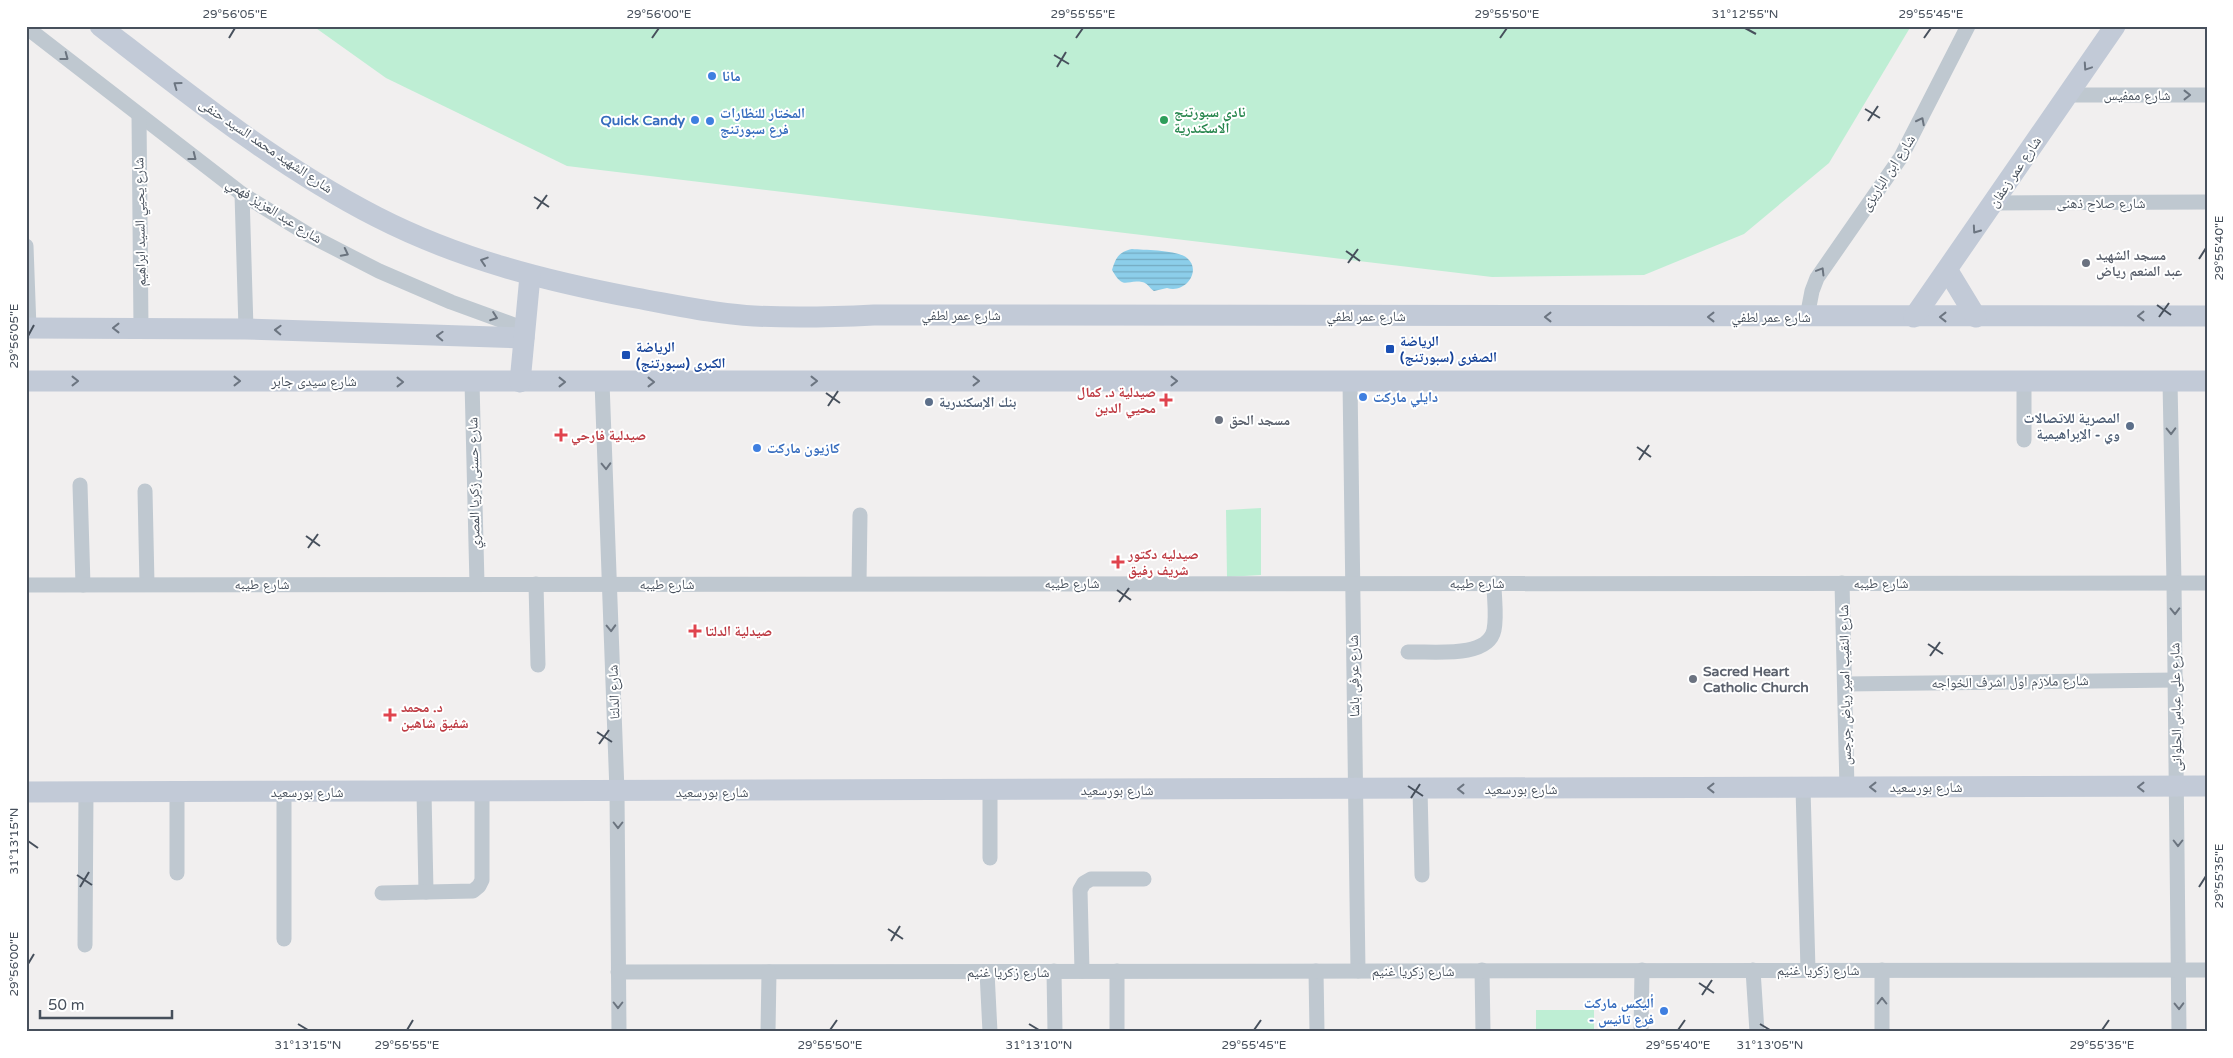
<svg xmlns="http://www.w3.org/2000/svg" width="2233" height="1058" font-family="'Varela Round','Noto Naskh Arabic',sans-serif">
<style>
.park{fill:#beeed4}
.water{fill:url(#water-rules)}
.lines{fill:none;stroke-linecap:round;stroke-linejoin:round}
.street{stroke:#bfc8d0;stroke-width:15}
.secondary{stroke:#c2cad7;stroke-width:21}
.oneway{stroke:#6b747f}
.oneway2{stroke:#6c7581}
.ticks{fill:none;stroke:#47505c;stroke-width:2}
.shop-dot{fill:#3f7fe0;stroke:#fff;stroke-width:2}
.leisure-dot{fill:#2e9e5b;stroke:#fff;stroke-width:2}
.worship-dot{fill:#6b7280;stroke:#fff;stroke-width:2}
.transit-dot{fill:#1a4fb4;stroke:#fff;stroke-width:2}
.health-dot{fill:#e0444e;stroke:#fff;stroke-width:2}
.service-dot{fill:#5c6f8a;stroke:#fff;stroke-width:2}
.labels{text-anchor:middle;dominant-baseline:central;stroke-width:4;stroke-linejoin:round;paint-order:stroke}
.shop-label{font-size:14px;font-weight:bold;fill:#366cbe;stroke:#fff;text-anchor:start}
.street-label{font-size:14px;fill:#47505c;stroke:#fff}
.leisure-label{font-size:14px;font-weight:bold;fill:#27864d;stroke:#fff;text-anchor:start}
.worship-label{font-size:14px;font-weight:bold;fill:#5b616d;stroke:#fff;text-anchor:start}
.transit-label{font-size:14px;font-weight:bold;fill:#164399;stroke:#fff;text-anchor:start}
.health-label{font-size:14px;font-weight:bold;fill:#be3a42;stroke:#fff;text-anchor:start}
.service-label{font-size:14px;font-weight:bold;fill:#4e5e75;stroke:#fff;text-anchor:start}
.neatline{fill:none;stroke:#47505c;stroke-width:2}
.ticks-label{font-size:12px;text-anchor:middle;fill:#47505c}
</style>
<defs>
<pattern id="water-rules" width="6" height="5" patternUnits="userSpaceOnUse" patternTransform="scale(1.25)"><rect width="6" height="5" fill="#8cceea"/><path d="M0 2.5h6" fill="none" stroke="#74aac1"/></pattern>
</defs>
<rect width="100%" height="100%" fill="#f1efef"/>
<g class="park">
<polygon points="313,26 1911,26 1829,163 1744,234 1644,275 1492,277 567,166 386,78"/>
<polygon points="1261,508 1261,575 1227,577 1226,510"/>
<rect x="1536" y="1010" width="58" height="22"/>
</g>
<path class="water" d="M1132 249C1145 250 1178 250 1187 258 1202 270 1186 294 1167 288L1154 291C1149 288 1148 283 1142 282 1126 279 1124 291 1112 270 1116 257 1119 252 1132 249Z"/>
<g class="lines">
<g class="street">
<polyline points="26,27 242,194 309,235 379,271 451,302 525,329"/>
<polyline points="2068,95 2207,95"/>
<polyline points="139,115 141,328"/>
<polyline points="242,194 246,329"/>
<polyline points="1995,203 2207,202"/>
<polyline points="26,246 29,328"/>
<polyline points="1807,317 1812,291 1817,278 1901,157 1968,26"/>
<polyline points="1350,381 1358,971"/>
<polyline points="472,382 477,584"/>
<polyline points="602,382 617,792 619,1032"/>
<polyline points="2024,382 2024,440"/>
<polyline points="2170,382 2174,583 2179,1032"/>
<polyline points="80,485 83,585"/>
<polyline points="145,491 147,584"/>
<polyline points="859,583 860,515"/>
<polyline points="1842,583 1847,788"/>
<polyline points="536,584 538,665"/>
<polyline points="26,585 2207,583"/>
<path d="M1408 652C1432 651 1488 659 1494 630 1497 616 1494 598 1494 583"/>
<polyline points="1845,684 2176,680"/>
<polyline points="1803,788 1808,970"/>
<polyline points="1420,789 1422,875"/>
<polyline points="177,792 177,873"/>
<polyline points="424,792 426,892"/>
<polyline points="990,858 990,791"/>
<polyline points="382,893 473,891 479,886 482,880 482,792"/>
<polyline points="284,939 284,792"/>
<polyline points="85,945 86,792"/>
<polyline points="1482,970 1483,1032"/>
<polyline points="1753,970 1757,1032"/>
<polyline points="1054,971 1055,1032"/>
<polyline points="1082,971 1080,890 1084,883 1091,879 1144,879"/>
<polyline points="1117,971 1117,1032"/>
<polyline points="1316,971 1317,1032"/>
<polyline points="618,972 2207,970"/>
<polyline points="987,972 990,1032"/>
<polyline points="768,1032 769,972"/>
<polyline points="1641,1032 1642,970"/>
<polyline points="1882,1032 1882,970"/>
</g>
<g class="secondary">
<path d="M100 26C188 94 277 166 377 217 459 259 546 281 636 298 675 305 715 314 754 316 794 318 834 317 874 315L2207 316"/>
<polyline points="1948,271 1976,317"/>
<polyline points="1914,317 2115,26"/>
<polyline points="26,328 246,329 524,338"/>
<polyline points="26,381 2207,381"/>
<polyline points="520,382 530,276"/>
<polyline points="26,792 2207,786"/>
</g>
</g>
<defs><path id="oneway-chevron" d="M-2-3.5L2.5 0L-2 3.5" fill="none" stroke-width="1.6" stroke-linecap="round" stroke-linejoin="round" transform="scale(1.25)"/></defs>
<g class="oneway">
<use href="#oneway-chevron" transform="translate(65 57) rotate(37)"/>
<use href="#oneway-chevron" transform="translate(2187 95)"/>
<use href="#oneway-chevron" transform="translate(1921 121) rotate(-63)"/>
<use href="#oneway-chevron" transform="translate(193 157) rotate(38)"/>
<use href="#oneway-chevron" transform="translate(345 253) rotate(27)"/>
<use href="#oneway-chevron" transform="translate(1821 271) rotate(-59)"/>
<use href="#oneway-chevron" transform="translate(494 317) rotate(20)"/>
<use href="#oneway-chevron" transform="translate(2171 431) rotate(89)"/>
<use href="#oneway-chevron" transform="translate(606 466) rotate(88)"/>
<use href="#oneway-chevron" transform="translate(2175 611) rotate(89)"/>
<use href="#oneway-chevron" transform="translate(611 628) rotate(88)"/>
<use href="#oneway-chevron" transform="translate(618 825) rotate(90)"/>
<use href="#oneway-chevron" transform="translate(2178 843) rotate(90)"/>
<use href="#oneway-chevron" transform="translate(1882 1001) rotate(-90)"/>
<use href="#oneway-chevron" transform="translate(618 1005) rotate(90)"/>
<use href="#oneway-chevron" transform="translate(2179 1006) rotate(89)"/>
</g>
<g class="oneway2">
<use href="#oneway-chevron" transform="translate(2087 67) rotate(124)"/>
<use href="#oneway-chevron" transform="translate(177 85) rotate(-144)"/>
<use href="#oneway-chevron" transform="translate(1976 230) rotate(125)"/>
<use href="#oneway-chevron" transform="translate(484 261) rotate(-162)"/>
<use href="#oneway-chevron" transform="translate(2141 316) rotate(180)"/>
<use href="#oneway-chevron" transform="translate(1548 317) rotate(-180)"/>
<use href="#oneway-chevron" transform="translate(1711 317) rotate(-180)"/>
<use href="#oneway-chevron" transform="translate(1943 317) rotate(180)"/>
<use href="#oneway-chevron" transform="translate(116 328) rotate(-180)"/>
<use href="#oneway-chevron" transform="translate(278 330) rotate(-178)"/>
<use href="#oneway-chevron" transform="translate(440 336) rotate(-178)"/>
<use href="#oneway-chevron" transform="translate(75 381)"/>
<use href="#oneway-chevron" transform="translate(237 381)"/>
<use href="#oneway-chevron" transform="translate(814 381)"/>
<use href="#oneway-chevron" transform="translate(976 381)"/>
<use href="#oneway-chevron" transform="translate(1174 381)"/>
<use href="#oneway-chevron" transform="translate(400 382)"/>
<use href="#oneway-chevron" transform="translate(562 382)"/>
<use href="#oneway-chevron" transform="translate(651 382)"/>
<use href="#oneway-chevron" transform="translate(1873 787) rotate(180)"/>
<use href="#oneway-chevron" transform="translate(2141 787) rotate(180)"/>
<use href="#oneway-chevron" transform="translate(1711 788) rotate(180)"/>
<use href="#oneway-chevron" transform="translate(1461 789) rotate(180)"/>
</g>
<path class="ticks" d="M1745 28 1756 34M229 38 235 28M652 38 659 28M1076 38 1083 28M1500 38 1507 28M1924 38 1931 28M1054 55 1069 64M1057 67 1066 52M1865 109 1880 118M1868 121 1878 106M534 197 549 207M537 209 547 195M1346 251 1360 261M2199 259 2206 248M1348 263 1358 249M2157 305 2171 315M2159 317 2169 303M28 336 34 325M826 393 840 403M828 406 838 391M1637 447 1651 457M1639 460 1649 445M306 536 320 546M308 548 318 534M1117 590 1131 600M1119 602 1129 588M1928 644 1943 654M1930 656 1940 642M597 732 612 742M599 744 609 730M1408 786 1423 796M1411 798 1420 784M28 841 38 848M77 875 92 885M80 887 89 872M2199 887 2206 876M888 929 903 939M891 941 900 926M28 964 34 954M1699 983 1714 993M1702 995 1712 980M298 1024 308 1030M1029 1024 1039 1030M1760 1024 1770 1030M407 1030 413 1020M830 1030 837 1020M1254 1030 1261 1020M1678 1030 1685 1020M2102 1030 2109 1020"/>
<g class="shop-dot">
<circle cx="712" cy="76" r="5"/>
<circle cx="695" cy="120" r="5"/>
<circle cx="710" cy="121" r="5"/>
<circle cx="1363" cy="397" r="5"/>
<circle cx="757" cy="448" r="5"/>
<circle cx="1664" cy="1011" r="5"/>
</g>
<circle class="leisure-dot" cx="1164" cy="120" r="5"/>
<g class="worship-dot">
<circle cx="2086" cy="263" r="5"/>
<circle cx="1219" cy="420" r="5"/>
<circle cx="1693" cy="679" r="5"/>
</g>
<g class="transit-dot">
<rect x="1385" y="344" width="10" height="10" rx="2.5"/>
<rect x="621" y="350" width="10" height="10" rx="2.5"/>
</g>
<g class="health-dot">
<path d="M1163.5 392.5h5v5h5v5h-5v5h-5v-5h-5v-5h5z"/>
<path d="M558.5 427.5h5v5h5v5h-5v5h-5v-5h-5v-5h5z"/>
<path d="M1115.5 554.5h5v5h5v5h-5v5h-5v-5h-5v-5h5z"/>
<path d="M692.5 623.5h5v5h5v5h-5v5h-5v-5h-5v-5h5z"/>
<path d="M387.5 707.5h5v5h5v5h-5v5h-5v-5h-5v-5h5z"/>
</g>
<g class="service-dot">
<circle cx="929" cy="402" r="5"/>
<circle cx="2130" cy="426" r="5"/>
</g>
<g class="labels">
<g class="shop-label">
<text x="722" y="76">مانا</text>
<text x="720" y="113">المختار للنظارات<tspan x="720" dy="16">فرع سبورتنج</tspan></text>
<text x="685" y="120" text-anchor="end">Quick Candy</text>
<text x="1373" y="397">دايلي ماركت</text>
<text x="767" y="448">كازيون ماركت</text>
<text x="1654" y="1003" text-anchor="end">أليكس ماركت<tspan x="1654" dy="16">- فرع تانيس</tspan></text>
</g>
<g class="street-label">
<text x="2137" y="95">شارع ممفيس</text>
<text transform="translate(266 146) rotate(34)">شارع الشهيد محمد السيد حنفى</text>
<text transform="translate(2015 172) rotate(-56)">شارع عمر زعفان</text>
<text transform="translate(1888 173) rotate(-57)">شارع ابن الباريزى</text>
<text x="2101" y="203">شارع صلاح ذهنى</text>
<text transform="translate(274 211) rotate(32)">شارع عبد العزيز فهمي</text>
<text transform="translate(140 222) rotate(-91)">شارع يحيي السيد ابراهيم</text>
<text x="961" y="315">شارع عمر لطفي</text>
<text x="1366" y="316">شارع عمر لطفي</text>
<text x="1771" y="317">شارع عمر لطفي</text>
<text x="314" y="381">شارع سيدى جابر</text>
<text transform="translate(474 483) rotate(-91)">شارع حسنى زكريا المصري</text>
<text x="1072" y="583">شارع طيبه</text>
<text x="1477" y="583">شارع طيبه</text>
<text x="1881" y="583">شارع طيبه</text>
<text x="262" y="584">شارع طيبه</text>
<text x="667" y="584">شارع طيبه</text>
<text transform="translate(1354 676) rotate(-91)">شارع عرفى باشا</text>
<text transform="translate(2010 682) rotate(-1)">شارع ملازم اول اشرف الخواجه</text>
<text transform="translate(1845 685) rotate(-91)">شارع النقيب امير رياض جرجس</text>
<text transform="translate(614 692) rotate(-92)">شارع الدلتا</text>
<text transform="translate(2176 707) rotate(-91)">شارع على عباس الحلوانى</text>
<text x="1926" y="787">شارع بورسعيد</text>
<text x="1521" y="789">شارع بورسعيد</text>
<text x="1117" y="790">شارع بورسعيد</text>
<text x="307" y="792">شارع بورسعيد</text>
<text x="712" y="792">شارع بورسعيد</text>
<text x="1818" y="970">شارع زكريا غنيم</text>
<text x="1413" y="971">شارع زكريا غنيم</text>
<text x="1008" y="972">شارع زكريا غنيم</text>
</g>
<g class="leisure-label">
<text x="1174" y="112">نادي سبورتنج<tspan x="1174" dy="16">الاسكندرية</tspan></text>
</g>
<g class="worship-label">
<text x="2096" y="255">مسجد الشهيد<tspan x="2096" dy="16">عبد المنعم رياض</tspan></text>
<text x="1229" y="420">مسجد الحق</text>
<text x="1703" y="671">Sacred Heart<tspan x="1703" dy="16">Catholic Church</tspan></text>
</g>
<g class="transit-label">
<text x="1400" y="341">الرياضة<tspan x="1400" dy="16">(سبورتنج) الصغرى</tspan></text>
<text x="636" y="347">الرياضة<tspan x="636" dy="16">(سبورتنج) الكبرى</tspan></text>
</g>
<g class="health-label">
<text x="1156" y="392" text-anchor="end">صيدلية د. كمال<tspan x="1156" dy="16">محيي الدين</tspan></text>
<text x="571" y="435">صيدلية فارحي</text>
<text x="1128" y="554">صيدليه دكتور<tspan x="1128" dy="16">شريف رفيق</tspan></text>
<text x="705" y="631">صيدلية الدلتا</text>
<text x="401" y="707">د. محمد<tspan x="401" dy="16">شفيق شاهين</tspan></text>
</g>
<g class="service-label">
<text x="939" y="402">بنك الإسكندرية</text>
<text x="2120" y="418" text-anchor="end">المصرية للاتصالات<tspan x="2120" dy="16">وي - الإبراهيمية</tspan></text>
</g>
</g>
<rect width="2233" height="1058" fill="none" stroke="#ffffff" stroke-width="55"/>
<path d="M40 1010v8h132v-8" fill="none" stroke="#47505c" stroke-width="2.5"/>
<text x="48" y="1010" font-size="15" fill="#47505c" stroke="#ffffff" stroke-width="4" paint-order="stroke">50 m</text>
<rect x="28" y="28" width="2178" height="1002" class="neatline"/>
<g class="ticks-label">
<text x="235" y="18">29°56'05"E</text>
<text x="659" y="18">29°56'00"E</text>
<text x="1083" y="18">29°55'55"E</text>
<text x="1507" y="18">29°55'50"E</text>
<text x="1745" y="18">31°12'55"N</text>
<text x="1931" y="18">29°55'45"E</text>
<text transform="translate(2219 248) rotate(-90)" y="4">29°55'40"E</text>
<text transform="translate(14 336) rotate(-90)" y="4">29°56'05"E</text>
<text transform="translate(14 841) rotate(-90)" y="4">31°13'15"N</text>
<text transform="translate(2219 876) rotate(-90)" y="4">29°55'35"E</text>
<text transform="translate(14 964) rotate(-90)" y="4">29°56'00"E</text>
<text x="308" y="1049">31°13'15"N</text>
<text x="407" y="1049">29°55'55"E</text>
<text x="830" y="1049">29°55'50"E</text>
<text x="1039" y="1049">31°13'10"N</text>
<text x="1254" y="1049">29°55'45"E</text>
<text x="1678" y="1049">29°55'40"E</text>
<text x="1770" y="1049">31°13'05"N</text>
<text x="2102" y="1049">29°55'35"E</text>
</g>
</svg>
